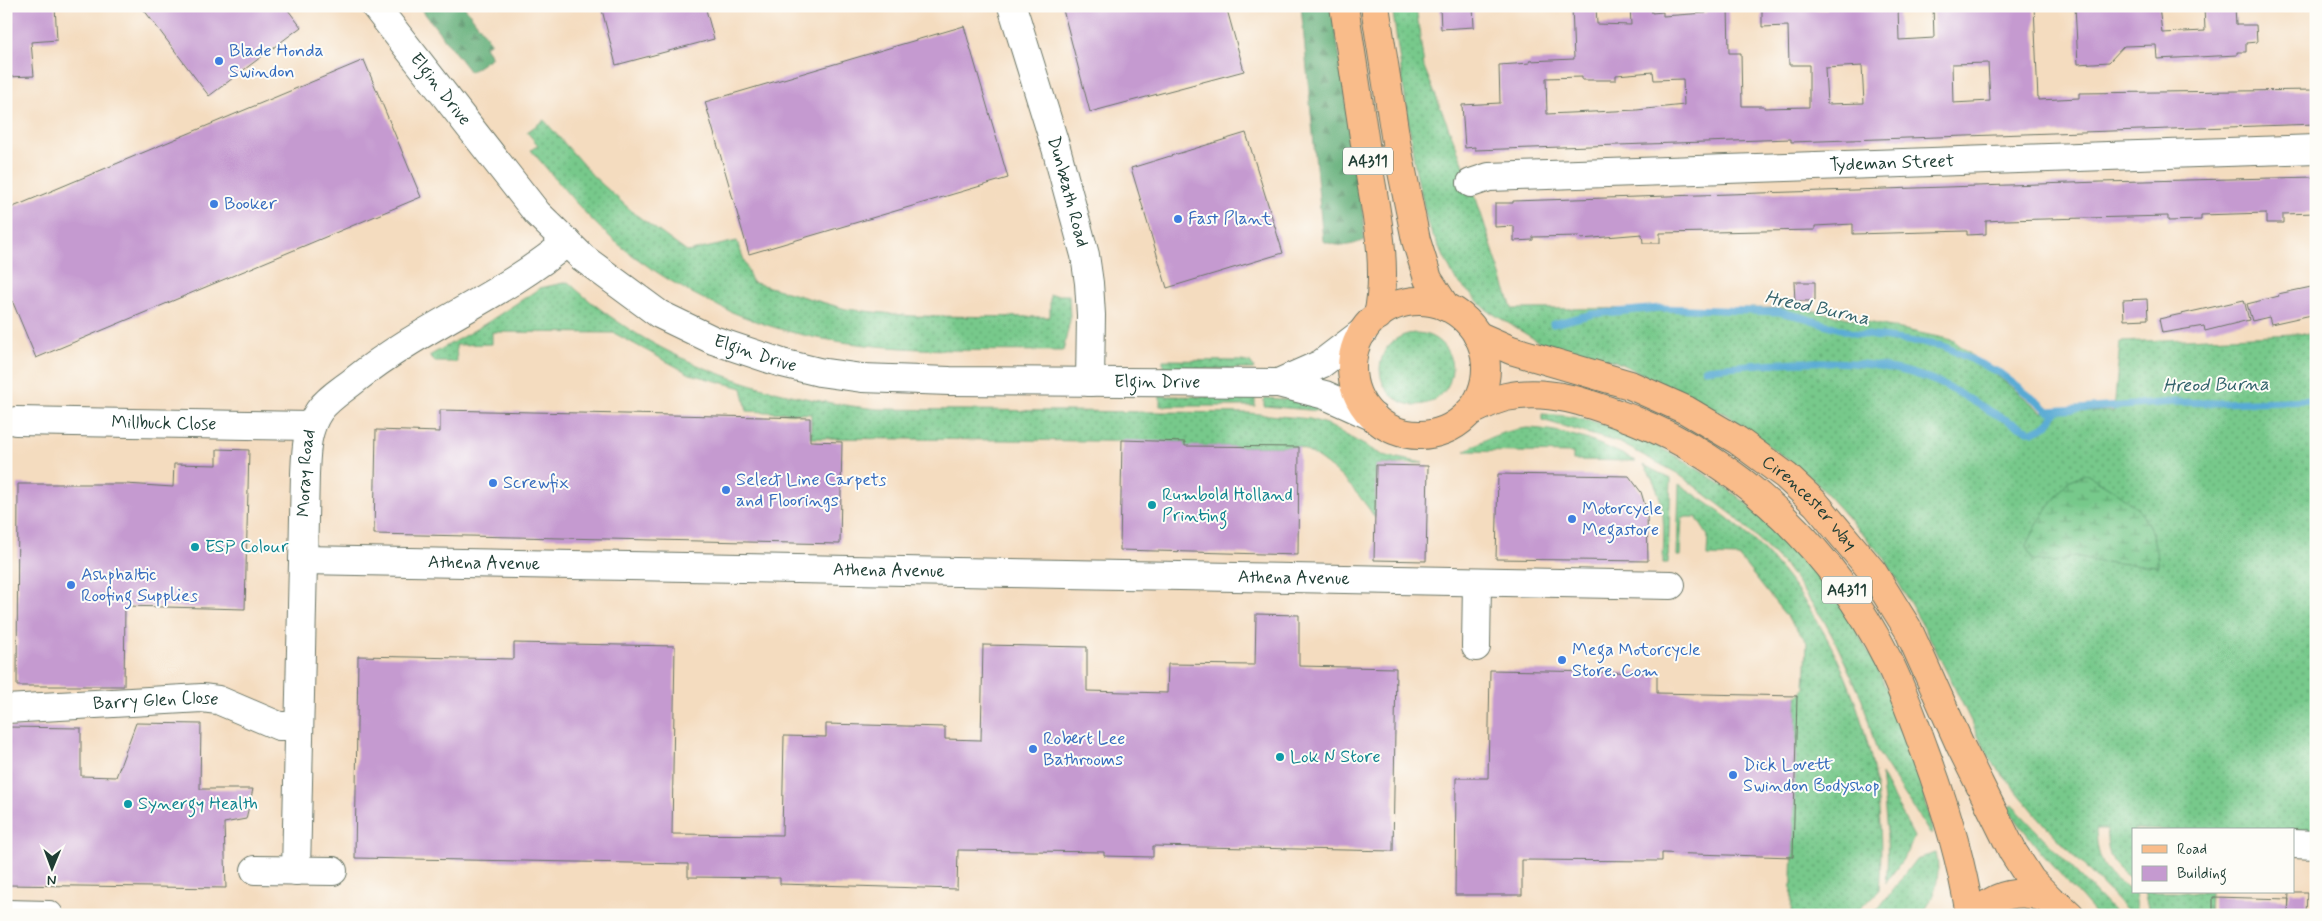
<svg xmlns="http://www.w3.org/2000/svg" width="2322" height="921" font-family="Mynerve,sans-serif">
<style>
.grass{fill:url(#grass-dots);stroke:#4b8360}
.forest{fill:url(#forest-firs);stroke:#407556}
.wetland{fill:url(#wetland-marsh);stroke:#4b8360}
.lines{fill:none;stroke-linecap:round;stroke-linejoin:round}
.stream{stroke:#59aad4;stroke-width:7}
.building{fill:#c59ad0;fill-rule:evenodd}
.street-casing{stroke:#6a7565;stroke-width:30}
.primary-casing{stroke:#6a7565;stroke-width:30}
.street{stroke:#fff;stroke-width:28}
.primary{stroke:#f9bc8a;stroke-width:28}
.shop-dot{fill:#3f7fe0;stroke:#fdfcf7;stroke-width:2}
.culture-dot{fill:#0f9aa8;stroke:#fdfcf7;stroke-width:2}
.labels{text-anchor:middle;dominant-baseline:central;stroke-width:4;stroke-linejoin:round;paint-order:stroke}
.shield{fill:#fdfcf7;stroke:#62766e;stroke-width:1}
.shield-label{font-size:16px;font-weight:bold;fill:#1f3d34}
.shop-label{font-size:18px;fill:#366cbe;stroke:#fdfcf7;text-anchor:start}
.street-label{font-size:18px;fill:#1f3d34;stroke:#fdfcf7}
.culture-label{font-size:18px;fill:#0d838f;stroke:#fdfcf7;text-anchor:start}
.water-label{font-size:19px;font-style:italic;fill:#33636c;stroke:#fdfcf7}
</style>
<defs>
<pattern id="grass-dots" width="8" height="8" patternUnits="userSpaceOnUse" patternTransform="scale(1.25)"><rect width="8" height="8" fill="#77c98b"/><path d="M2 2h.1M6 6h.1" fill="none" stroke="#61a472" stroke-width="1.8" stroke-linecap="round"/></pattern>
<pattern id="forest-firs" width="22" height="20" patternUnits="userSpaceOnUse" patternTransform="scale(1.25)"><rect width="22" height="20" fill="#61ad77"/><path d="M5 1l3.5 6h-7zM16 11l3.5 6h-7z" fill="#4f8e62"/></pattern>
<pattern id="wetland-marsh" width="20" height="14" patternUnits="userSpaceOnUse" patternTransform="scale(1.25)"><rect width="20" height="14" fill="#77c98b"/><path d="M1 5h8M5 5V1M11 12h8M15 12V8" fill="none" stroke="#61a472"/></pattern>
</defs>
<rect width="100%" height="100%" fill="#fdfcf7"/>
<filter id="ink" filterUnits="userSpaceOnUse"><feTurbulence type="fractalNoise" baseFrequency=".02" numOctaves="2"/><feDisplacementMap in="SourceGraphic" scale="10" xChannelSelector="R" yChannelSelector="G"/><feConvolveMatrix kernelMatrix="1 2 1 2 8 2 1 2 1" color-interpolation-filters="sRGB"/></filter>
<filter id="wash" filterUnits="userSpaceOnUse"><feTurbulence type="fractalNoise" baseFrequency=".0096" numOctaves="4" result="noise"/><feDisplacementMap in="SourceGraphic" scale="20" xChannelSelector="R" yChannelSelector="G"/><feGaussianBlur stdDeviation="1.12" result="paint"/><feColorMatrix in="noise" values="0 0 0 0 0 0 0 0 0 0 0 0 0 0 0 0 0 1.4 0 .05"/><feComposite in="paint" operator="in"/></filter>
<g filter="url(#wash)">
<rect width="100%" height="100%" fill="#f4dcbf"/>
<g class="grass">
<path d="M1392 6H1416L1424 67 1471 183 1512 309 1801 308 1953 340 2042 412 2114 411 2120 342 2316 333V833L2293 832V830H2133V880C2109 863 2109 858 2106 829H2096C2097 847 2099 864 2113 877 2120 883 2129 887 2135 893L2138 915H2131L2048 828 1990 760 1932 642 1885 559 1812 478 1729 416 1615 361 1539 342 1487 310 1455 279 1428 225 1415 167Z"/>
<path d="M544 120 593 176 635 214 687 252 737 241 752 282 846 309 912 316 1050 317V295H1069L1070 320 1063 351C982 350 898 353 818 338 749 325 683 294 627 251 590 223 561 185 531 150L538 145 527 132Z"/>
<path d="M568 282C653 361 765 398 878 409L1249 413 1310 419 1326 424 1382 455 1423 463 1376 465 1375 518C1357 489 1329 462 1299 447L1194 446 1184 459 1185 442 811 438V414L747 411 742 388 690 374 614 333 492 332V344L456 345 457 362H435L429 356 485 324 540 288Z"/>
<circle cx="1416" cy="369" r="36"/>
<polygon points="1163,360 1242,361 1251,363 1254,369 1163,369"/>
<polygon points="1160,396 1255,397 1255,406 1160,406"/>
<path d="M1264 398C1286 399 1334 402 1347 423L1320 411 1264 406Z"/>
<path d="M1542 414C1594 416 1640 435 1684 461 1730 488 1773 520 1807 561 1871 637 1914 737 1933 834H1930L1877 751 1862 699 1836 643 1823 619 1786 567 1733 515 1677 473 1620 443 1542 420Z"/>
<path d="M1527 428C1565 429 1603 444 1636 461L1573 460V453L1465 451C1486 438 1503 431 1527 428Z"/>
<path d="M1644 465 1671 479 1668 563H1663C1664 525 1667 498 1644 465Z"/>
<path d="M1679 484C1703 500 1727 516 1749 536 1844 626 1891 762 1879 891L1853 915H1791L1797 696 1805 688 1807 642 1739 557 1707 556 1708 536 1696 517H1682L1680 556H1677Z"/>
<path d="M1881 774 1914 837 1908 852 1886 883C1890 846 1885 810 1881 774Z"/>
<polygon points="2012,805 2117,915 2096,915 2040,851 2007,808"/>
<path d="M1936 853C1941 876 1936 893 1923 914L1870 915 1878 909 1916 859Z"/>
<polygon points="2144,892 2210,892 2209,915 2150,915"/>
</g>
<g class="forest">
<polygon points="419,6 464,6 491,42 485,47 492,57 470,72"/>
<path d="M1301 6H1332L1364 221V240C1350 247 1337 247 1323 241Z"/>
</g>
<path class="wetland" d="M2086 474C2104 484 2132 500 2144 517 2154 531 2155 550 2159 566L2100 562 2076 556 2054 562 2033 560 2026 547 2039 521 2068 481Z"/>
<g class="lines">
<g class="stream">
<polyline points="1553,324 1593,314 1660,308 1779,312 1802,317 1853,333 1943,346 2000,373 2049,411 2175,402 2219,403 2316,400"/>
<path d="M1705 369C1776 362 1864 353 1932 380 1967 394 1998 420 2033 432L2047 425 2057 411"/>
</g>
</g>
<g id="blocks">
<g class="building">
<polygon points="6,6 55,6 57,40 31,42 34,76 6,77"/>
<polygon points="141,6 285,6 301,27 209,96"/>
<polygon points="601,6 705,6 714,39 616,65"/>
<polygon points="1062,6 1226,6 1244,71 1090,112"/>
<polygon points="1473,6 1474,27 1441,29 1440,7"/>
<path d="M1572 6H1596L1597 24 1631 25 1630 6H1651L1652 13 1663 12V16L1706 13V6H1728L1729 53H1741L1742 106H1764V108L1809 107V65H1789L1788 26 1762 27V6L1827 10V6H1898L1899 40 1934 38 1933 6H2034L2038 100 2079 98V93L2316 90V124L1791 142V139L1475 150V147L1465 148 1462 105 1500 103 1499 65 1530 63 1529 61 1574 59ZM1988 63 1990 101 1953 103 1952 64ZM1862 66 1864 103 1827 104 1825 68ZM1653 72 1654 80 1683 79 1684 105 1637 110 1547 114 1546 78 1582 77V80H1616V75Z"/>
<polygon points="2075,6 2159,6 2162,33 2205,31 2204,6 2235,6 2236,25 2256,25 2257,42 2246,43 2246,52 2237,52 2237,55 2157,59 2156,45 2124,46 2109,62 2078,64"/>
<polygon points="964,26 1008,178 749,254 705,102"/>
<polygon points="364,60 421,197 36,358 6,286 6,210"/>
<polygon points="1246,133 1283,253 1167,288 1131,168"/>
<polygon points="2316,177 2316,213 2283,214 2283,223 2266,223 2266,213 2201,215 2201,220 2168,221 2168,216 2005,220 1986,221 1986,234 1967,235 1967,231 1853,234 1853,224 1815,226 1815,230 1660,233 1660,243 1643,243 1642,234 1581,239 1580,236 1533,237 1533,240 1514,241 1514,226 1495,227 1495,203 1513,203 1513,201 2101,182"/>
<polygon points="1794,282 1815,282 1815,301 1795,301"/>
<polygon points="2316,286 2316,314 2271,324 2269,317 2252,321 2247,304 2279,296 2278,294"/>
<polygon points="2147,299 2148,319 2124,320 2123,300"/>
<polygon points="2244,300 2249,320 2205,331 2204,326 2162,333 2159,319"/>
<polygon points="440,410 810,418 810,441 842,442 840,544 374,534 376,430 440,432"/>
<polygon points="1122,440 1185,442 1185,446 1299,447 1298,555 1120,550"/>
<polygon points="217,449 249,450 245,609 125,606 124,686 17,686 18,484 126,484 173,487 174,464 217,465"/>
<polygon points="1376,465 1428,466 1426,561 1374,560"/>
<polygon points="1498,474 1629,476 1641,492 1647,512 1648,561 1496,559"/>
<polygon points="1256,614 1299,615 1299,666 1396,668 1393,851 1153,846 1153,857 1104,856 1104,852 958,850 957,889 780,884 780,878 688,877 688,864 355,858 358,656 514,659 514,643 675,646 672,834 782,835 784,736 826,737 826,724 945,727 945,739 981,740 983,645 1087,647 1087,691 1167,693 1168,664 1255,665"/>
<polygon points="1490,670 1657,673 1657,693 1797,696 1793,857 1662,853 1662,861 1522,860 1522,895 1455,895 1456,778 1488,778"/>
<polygon points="136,723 201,724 200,789 253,789 246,819 224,823 226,888 6,885 6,727 81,728 81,776 116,777"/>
<polygon points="2289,892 2307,892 2306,915 2288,915"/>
<polygon points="2213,897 2289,899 2288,915 2213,915"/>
</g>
</g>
</g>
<g filter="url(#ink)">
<use href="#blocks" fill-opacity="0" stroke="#6a7565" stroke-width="1"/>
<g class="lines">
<g class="street-casing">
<g id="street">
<path id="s1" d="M375 6 537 213 583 258 659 314 713 340 782 363 819 372 862 378 950 381 1278 383 1325 395 1374 417"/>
<path id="s2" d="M1012 6 1056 148 1085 255 1089 283 1091 315 1090 382"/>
<path id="s3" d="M1471 183 1489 177 2316 149"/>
<polyline points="1278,383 1321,364 1363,332"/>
<path id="s4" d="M16 421 311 426"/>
<path id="s5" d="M303 560 1671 585"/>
<polyline points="1476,647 1477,582"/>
<path id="s6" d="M6 709 202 698 218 700 279 726H299"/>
<polyline points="2293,844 2316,845"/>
<polyline points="255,870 333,871"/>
<path id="s7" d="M296 871 305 474C306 453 306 430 319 411 328 398 344 389 356 379 422 326 503 296 567 242"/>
<polyline points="6,914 49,915"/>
</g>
</g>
<g class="primary-casing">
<g id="primary">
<path d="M1344 6C1352 56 1359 107 1367 157 1375 209 1389 264 1378 316"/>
<polyline points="1375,6 1396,142 1416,240 1428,279 1446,307"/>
<circle cx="1419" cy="368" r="67"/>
<path id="s8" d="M1477 335 1511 350 1630 385 1686 410 1737 440 1786 476 1816 504 1872 571 1908 629 1960 745 2013 852 2031 880 2050 899"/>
<path d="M1469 412C1481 407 1493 400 1506 397 1550 387 1594 405 1634 420 1745 464 1835 554 1888 660 1902 688 1913 719 1924 749 1944 802 1961 858 1970 915"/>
<path d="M1976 915C2003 885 2043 888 2070 915"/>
</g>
</g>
<use href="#street" class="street"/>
<use href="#primary" class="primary"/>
</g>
</g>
<g class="shop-dot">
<circle cx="219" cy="61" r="5"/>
<circle cx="214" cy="204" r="5"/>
<circle cx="1178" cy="219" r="5"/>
<circle cx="493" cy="483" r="5"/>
<circle cx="726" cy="490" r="5"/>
<circle cx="1572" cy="519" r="5"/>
<circle cx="71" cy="585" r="5"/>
<circle cx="1562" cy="660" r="5"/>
<circle cx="1033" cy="749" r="5"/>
<circle cx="1733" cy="775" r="5"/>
</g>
<g class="culture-dot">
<circle cx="1152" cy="505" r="5"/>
<circle cx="195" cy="547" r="5"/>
<circle cx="1280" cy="757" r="5"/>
<circle cx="128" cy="804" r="5"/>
</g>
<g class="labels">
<g class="shield">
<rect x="1343" y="147.5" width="50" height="27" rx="4"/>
<rect x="1822" y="576.5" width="50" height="27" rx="4"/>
</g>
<g class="shield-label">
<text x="1368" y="161">A4311</text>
<text x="1847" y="590">A4311</text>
</g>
<g class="shop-label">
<text x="229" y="51">Blade Honda<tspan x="229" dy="21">Swindon</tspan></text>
<text x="224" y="204">Booker</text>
<text x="1188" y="219">Fast Plant</text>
<text x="736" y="480">Select Line Carpets<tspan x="736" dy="21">and Floorings</tspan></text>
<text x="503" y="483">Screwfix</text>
<text x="1582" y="509">Motorcycle<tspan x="1582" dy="21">Megastore</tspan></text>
<text x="81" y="575">Ashphaltic<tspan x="81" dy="21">Roofing Supplies</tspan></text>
<text x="1572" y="650">Mega Motorcycle<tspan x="1572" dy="21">Store. Com</tspan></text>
<text x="1043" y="739">Robert Lee<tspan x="1043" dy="21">Bathrooms</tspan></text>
<text x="1743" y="765">Dick Lovett<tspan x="1743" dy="21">Swindon Bodyshop</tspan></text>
</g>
<g class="street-label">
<text stroke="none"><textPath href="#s1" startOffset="106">Elgin Drive</textPath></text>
<text stroke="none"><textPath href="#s3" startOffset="422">Tydeman Street</textPath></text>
<text stroke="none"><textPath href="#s2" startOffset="194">Dunbeath Road</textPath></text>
<text stroke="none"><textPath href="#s1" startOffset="526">Elgin Drive</textPath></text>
<text stroke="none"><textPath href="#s1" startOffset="931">Elgin Drive</textPath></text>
<text stroke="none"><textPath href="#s4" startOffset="148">Millbuck Close</textPath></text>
<text stroke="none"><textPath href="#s7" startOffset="398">Moray Road</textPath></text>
<text stroke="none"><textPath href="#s8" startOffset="378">Cirencester Way</textPath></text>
<text stroke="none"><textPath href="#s5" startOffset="181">Athena Avenue</textPath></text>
<text stroke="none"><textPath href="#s5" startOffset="586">Athena Avenue</textPath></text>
<text stroke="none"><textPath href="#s5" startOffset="991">Athena Avenue</textPath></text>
<text stroke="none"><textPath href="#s6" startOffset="150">Barry Glen Close</textPath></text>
</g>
<g class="culture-label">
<text x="1162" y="495">Rumbold Holland<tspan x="1162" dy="21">Printing</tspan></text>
<text x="205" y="547">ESP Colour</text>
<text x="1290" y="757">Lok N Store</text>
<text x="138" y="804">Synergy Health</text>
</g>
<g class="water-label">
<text transform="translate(1817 308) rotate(12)">Hreod Burna</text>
<text transform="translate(2216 385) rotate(-1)">Hreod Burna</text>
</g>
</g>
<rect width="2322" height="921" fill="none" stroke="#fdfcf7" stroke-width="25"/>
<rect x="2132" y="828" width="162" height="65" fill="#fdfcf7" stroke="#a4b0a9"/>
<rect x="2142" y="845" width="25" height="8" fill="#f9bc8a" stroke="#a4b0a9"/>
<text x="2177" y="854" font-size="15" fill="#1f3d34">Road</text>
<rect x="2142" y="866" width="25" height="15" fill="#c59ad0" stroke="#a4b0a9"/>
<text x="2177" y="878" font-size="15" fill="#1f3d34">Building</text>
<g transform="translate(52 868) rotate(181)" stroke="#fdfcf7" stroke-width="4" paint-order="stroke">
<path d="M0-4L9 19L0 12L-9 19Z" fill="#1f3d34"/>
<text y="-8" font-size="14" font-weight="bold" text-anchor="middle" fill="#1f3d34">N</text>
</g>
</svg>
